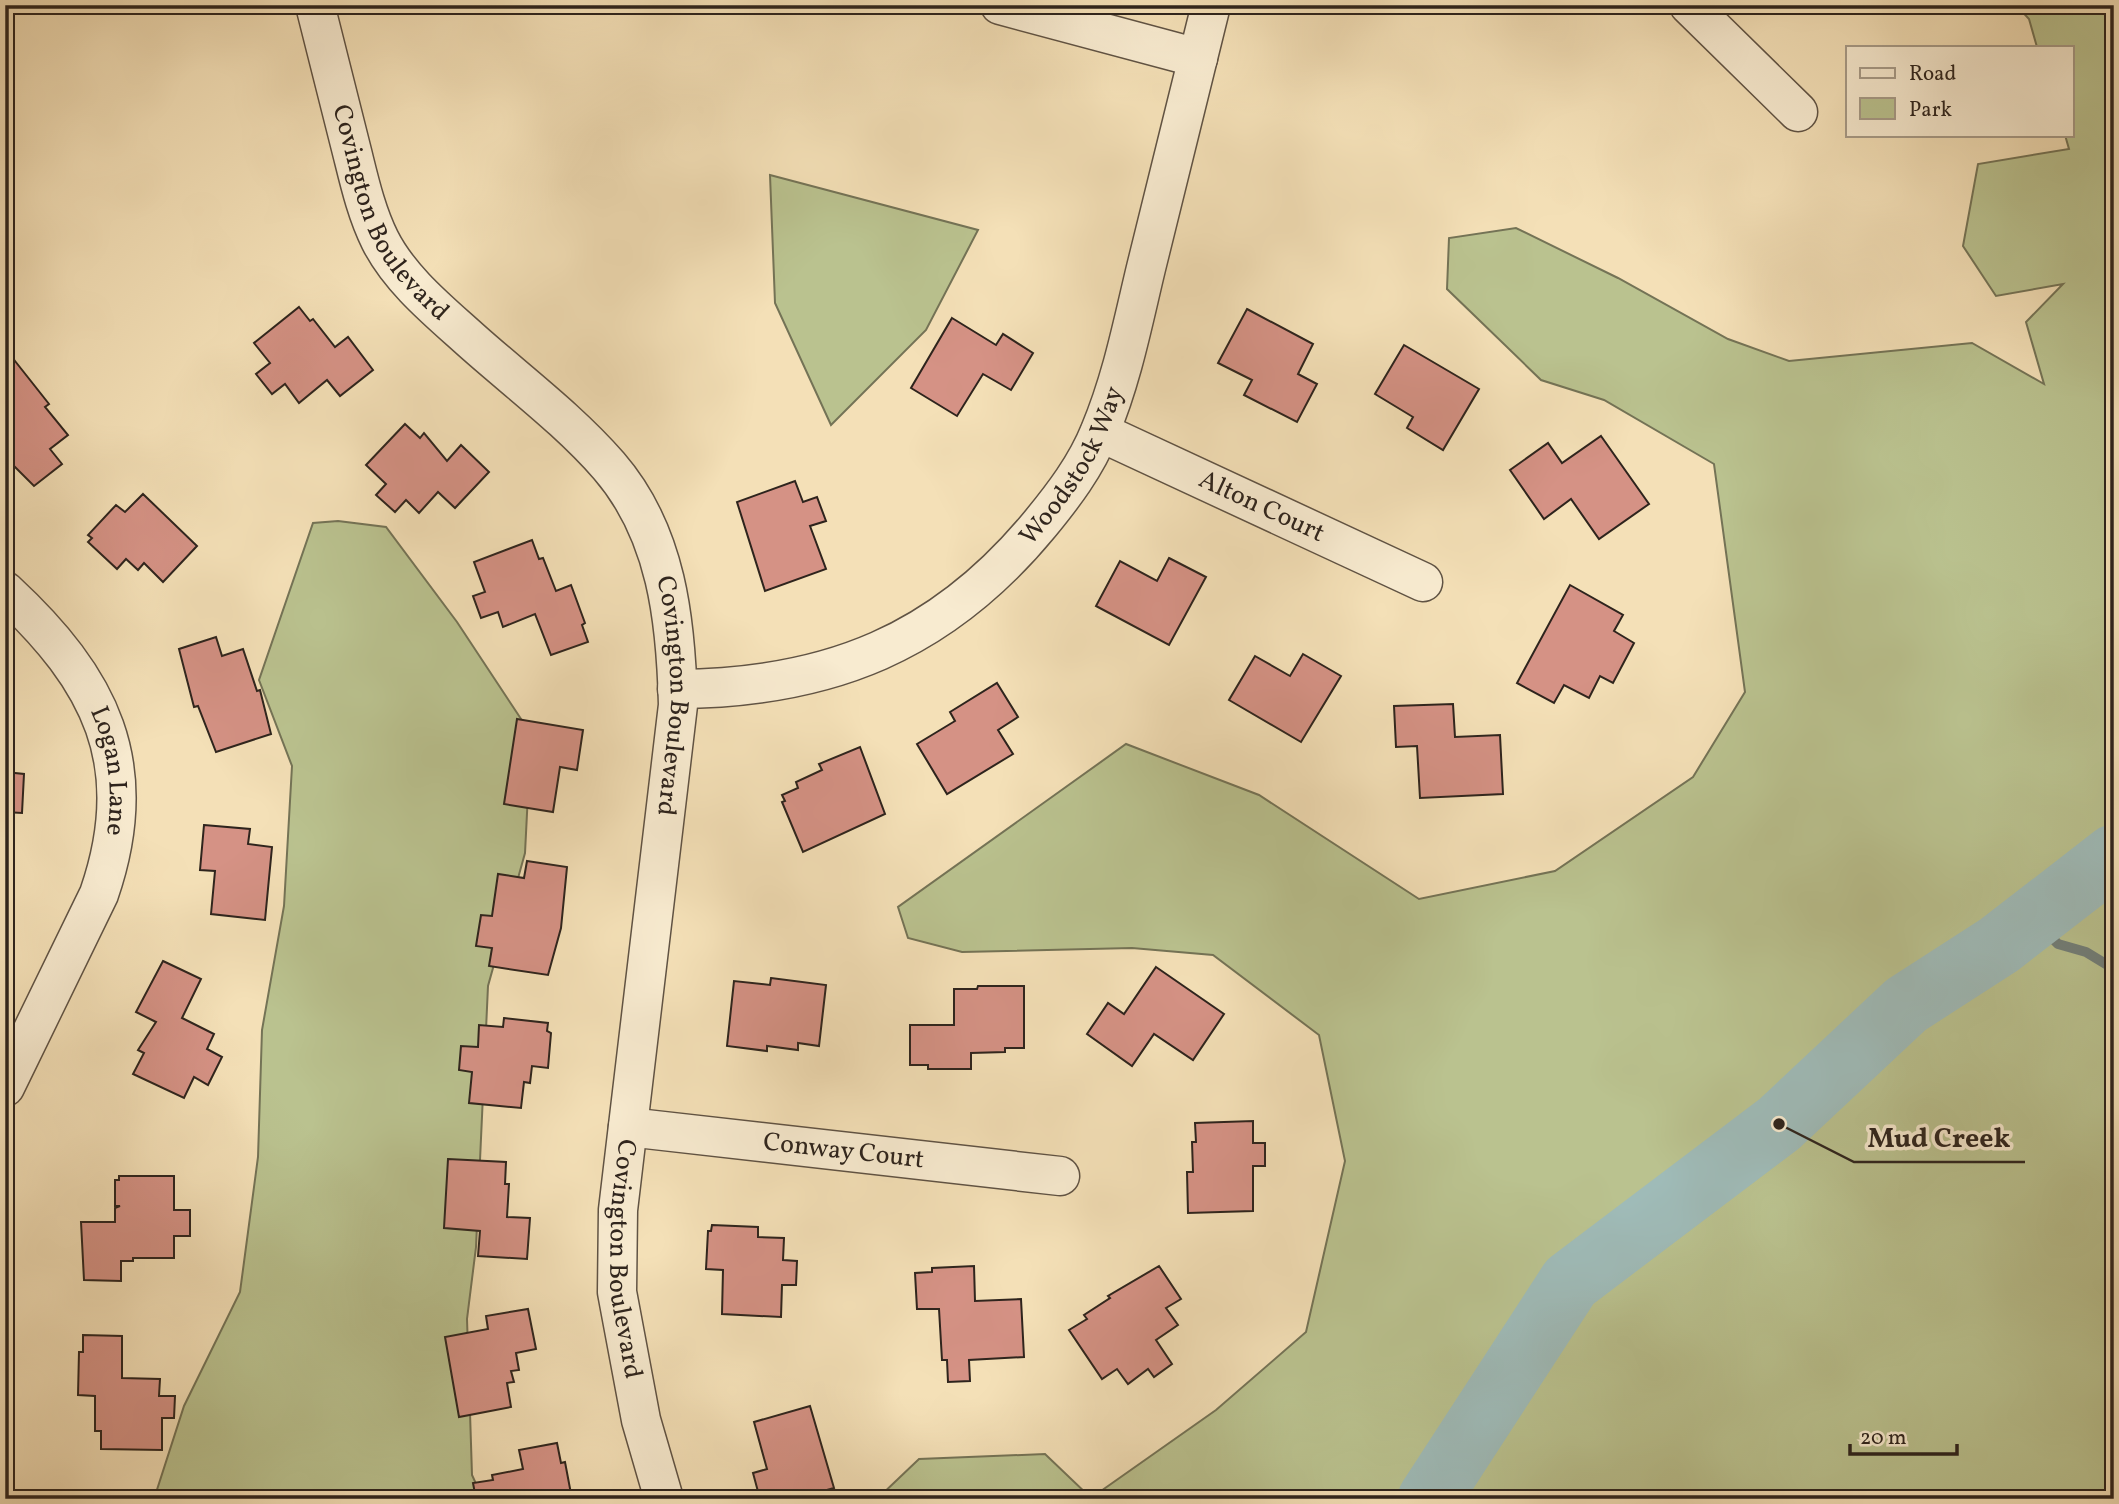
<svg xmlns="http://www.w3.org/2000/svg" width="2119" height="1504" font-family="Vollkorn,serif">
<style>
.green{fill:#bac28f;stroke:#747356;stroke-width:2}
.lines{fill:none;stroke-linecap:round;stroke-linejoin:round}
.stream{stroke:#727f7a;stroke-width:10}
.river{stroke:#9fbbb8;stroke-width:63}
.building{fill:#d59285;stroke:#2e241d;stroke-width:2}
.minor-casing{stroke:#605344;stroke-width:41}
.minor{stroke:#f8ebd0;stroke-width:38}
.labels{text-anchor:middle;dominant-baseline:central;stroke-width:7;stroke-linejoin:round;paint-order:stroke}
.street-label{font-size:26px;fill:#2e241d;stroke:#f8ebd0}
.leader{fill:none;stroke:#2e241d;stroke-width:2.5}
.callout-dot{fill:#2e241d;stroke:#f8ebd0;stroke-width:2.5}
.callout-label{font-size:28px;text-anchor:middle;font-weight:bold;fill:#2e241d;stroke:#f8ebd0;stroke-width:7;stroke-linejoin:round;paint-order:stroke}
</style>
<rect width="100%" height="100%" fill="#f4e0b7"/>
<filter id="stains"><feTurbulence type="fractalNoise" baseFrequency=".00286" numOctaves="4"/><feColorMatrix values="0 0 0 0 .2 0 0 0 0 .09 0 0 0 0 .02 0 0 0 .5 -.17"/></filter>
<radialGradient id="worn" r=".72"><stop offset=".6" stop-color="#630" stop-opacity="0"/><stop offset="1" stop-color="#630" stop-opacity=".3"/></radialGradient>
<g class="green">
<polygon points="2016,5 2114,5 2114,1499 877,1499 919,1459 1045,1454 1091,1498 1216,1410 1306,1332 1345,1161 1319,1035 1213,955 1132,948 962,952 908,938 898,907 1126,744 1259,795 1419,899 1555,871 1693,777 1745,692 1714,464 1604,400 1541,380 1447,289 1449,238 1516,228 1618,278 1728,339 1789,361 1972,343 2044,384 2026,322 2063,284 1996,296 1963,246 1978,164 2069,149 2065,135 2072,135 2072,47 2037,47 2029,19"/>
<polygon points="770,175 978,230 926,330 831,425 775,303"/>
<polygon points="338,521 386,527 457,622 531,734 525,853 488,986 476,1247 467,1319 472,1475 483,1499 154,1499 184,1406 240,1292 258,1157 262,1030 284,906 292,766 259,680 313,523"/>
</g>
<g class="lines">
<polyline class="stream" points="2033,919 2058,944 2086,952 2114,969"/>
<polyline class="river" points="1429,1499 1570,1282 1779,1124 1906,1005 1999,945 2114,856"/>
</g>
<g class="building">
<polygon points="299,307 310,321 313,319 335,347 348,337 373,370 340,396 327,380 299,403 285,384 272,394 256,374 270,363 254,343"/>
<polygon points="1247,309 1313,344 1298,374 1317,384 1297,422 1244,395 1252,380 1218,363"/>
<polygon points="952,318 996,345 1003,334 1033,353 1011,390 983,374 957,416 911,388"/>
<polygon points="1404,345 1479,389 1443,450 1407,428 1413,417 1375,394"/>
<polygon points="15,361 49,404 45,407 68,435 50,449 62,464 34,486 5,457 5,369"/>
<polygon points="405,424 420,438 424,433 447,461 461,445 489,472 455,508 438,492 419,513 406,500 395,512 376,495 386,484 366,465"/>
<polygon points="1601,436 1649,504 1599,539 1571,499 1544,519 1510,470 1548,443 1562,463"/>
<polygon points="795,481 803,502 817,497 826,521 810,526 826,569 765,591 737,502"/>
<polygon points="143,494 197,546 163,582 144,563 138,570 126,559 117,569 88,542 92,538 88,535 116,505 125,512"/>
<polygon points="532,540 539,559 543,558 556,591 571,585 585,623 582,625 588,642 551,655 535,614 503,627 498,612 481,618 473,596 485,592 474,562"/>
<polygon points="1169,558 1206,577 1169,645 1096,606 1120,561 1157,581"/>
<polygon points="1570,585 1623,615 1614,631 1634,643 1613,683 1600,676 1589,698 1564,685 1554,703 1517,683"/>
<polygon points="216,637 222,656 243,649 257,691 260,690 271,734 216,752 198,706 194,707 179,649"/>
<polygon points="1303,654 1341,676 1301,742 1229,700 1255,656 1290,676"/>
<polygon points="997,683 1018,717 998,730 1013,754 947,794 917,744 955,721 950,712"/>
<polygon points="1453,704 1455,737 1500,735 1503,794 1420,798 1417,746 1396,747 1394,706"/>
<polygon points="517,719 583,730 577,770 560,767 553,812 504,804"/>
<polygon points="860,747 885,814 803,852 782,802 785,801 782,795 798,788 796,782 822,770 819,764"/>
<polygon points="5,772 24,774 22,813 5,812"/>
<polygon points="204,825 250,829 248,844 272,847 265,920 211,914 215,871 200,870"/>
<polygon points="527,861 567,867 561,928 548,975 489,966 492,948 476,946 481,915 492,916 498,874 524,878"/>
<polygon points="163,961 201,979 182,1018 214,1034 207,1049 222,1057 208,1085 194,1077 184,1098 133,1074 144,1053 138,1050 156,1022 136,1012"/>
<polygon points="1156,967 1224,1014 1193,1060 1154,1034 1132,1066 1087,1034 1108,1003 1124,1014"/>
<polygon points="771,978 826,985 819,1046 798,1043 798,1050 767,1046 767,1051 727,1046 734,981 770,985"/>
<polygon points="978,986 1024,986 1024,1048 1005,1048 1005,1052 971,1053 971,1069 928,1069 928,1065 910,1065 910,1025 954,1025 954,989 977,989"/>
<polygon points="504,1018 548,1023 547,1031 551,1033 548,1068 532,1066 530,1083 524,1082 521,1108 469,1103 472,1072 459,1070 461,1046 478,1047 479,1025 503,1027"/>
<polygon points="1253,1121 1253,1143 1265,1143 1265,1166 1253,1166 1253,1211 1188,1213 1187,1172 1193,1172 1192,1142 1196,1142 1195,1123"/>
<polygon points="448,1159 506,1162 505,1184 509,1184 507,1217 530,1218 527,1259 478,1256 480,1231 444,1228"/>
<polygon points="119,1176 174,1176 174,1210 190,1210 190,1236 174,1236 174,1258 133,1258 133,1261 121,1261 121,1281 84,1280 81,1222 115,1222 115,1208 120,1206 115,1206 115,1180 119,1180"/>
<polygon points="712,1225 758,1227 758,1237 784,1238 783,1260 797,1261 796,1285 782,1285 781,1317 722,1314 723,1270 706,1269 708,1231 711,1231"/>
<polygon points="974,1266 975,1301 1021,1299 1024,1357 969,1360 970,1381 948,1382 947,1360 942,1360 939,1309 917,1309 915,1273 932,1272 932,1268"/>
<polygon points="1159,1266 1181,1299 1166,1308 1178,1325 1156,1340 1172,1364 1154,1377 1148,1369 1128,1384 1117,1369 1102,1379 1069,1330 1087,1319 1084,1315 1110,1298 1108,1296"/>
<polygon points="528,1309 536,1349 516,1353 519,1370 511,1371 514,1382 507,1383 511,1407 459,1417 445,1337 488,1329 486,1316"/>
<polygon points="83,1335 122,1336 122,1378 160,1379 159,1396 175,1396 174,1418 162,1418 162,1450 101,1449 101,1431 95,1431 95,1396 78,1395 79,1352 83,1352"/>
<polygon points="810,1406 834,1488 809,1495 810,1499 760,1499 753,1473 767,1469 754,1422"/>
<polygon points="557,1443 561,1463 565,1462 572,1499 476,1499 473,1483 493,1480 492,1475 523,1469 519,1450"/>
</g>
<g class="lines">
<g class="minor-casing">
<g id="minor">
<path id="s1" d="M315 5C327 51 338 98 350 144 358 175 365 210 380 240 400 280 440 312 472 341 518 382 569 420 609 466 667 533 676 621 678 705L618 1210 617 1292 641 1420 664 1499"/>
<polyline points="1000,5 1198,58"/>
<polyline points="1689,5 1798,112"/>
<path id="s2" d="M1100 432 1423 582"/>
<path id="s3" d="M5 591C100 679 144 764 99 894L5 1087"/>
<path id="s4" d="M677 689C829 688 942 643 1040 524 1063 496 1086 466 1100 431 1122 379 1133 322 1146 268 1168 180 1189 93 1211 5"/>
<path id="s5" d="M628 1127 1060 1176"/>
</g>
</g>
<use href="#minor" class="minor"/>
</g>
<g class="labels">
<g class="street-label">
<text stroke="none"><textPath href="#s1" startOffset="224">Covington Boulevard</textPath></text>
<text stroke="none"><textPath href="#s4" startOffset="481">Woodstock Way</textPath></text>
<text stroke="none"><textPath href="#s2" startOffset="178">Alton Court</textPath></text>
<text stroke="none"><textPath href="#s1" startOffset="812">Covington Boulevard</textPath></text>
<text stroke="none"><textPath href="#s3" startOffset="215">Logan Lane</textPath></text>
<text stroke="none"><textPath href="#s5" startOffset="217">Conway Court</textPath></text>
<text stroke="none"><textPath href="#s1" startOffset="1379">Covington Boulevard</textPath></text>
</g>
</g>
<path class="leader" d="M1779 1124L1854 1162H2025"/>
<circle class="callout-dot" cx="1779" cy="1124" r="7"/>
<g class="callout-label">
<text x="1939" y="1147">Mud Creek</text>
</g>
<rect width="2119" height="1504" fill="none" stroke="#f4e0b7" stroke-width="28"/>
<rect x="7" y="7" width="2105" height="1490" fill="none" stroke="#2e241d" stroke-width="3.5"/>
<rect x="14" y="14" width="2091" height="1476" fill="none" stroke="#2e241d" stroke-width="2"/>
<rect x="1846" y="46" width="228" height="91" fill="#f8ebd0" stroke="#a79b88" stroke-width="2"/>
<rect x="1860" y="68" width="35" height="10" fill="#f8ebd0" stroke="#a79b88" stroke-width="2"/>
<text x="1909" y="80" font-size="21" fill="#2e241d">Road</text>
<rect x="1860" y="98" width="35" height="21" fill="#bac28f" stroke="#a79b88" stroke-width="2"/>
<text x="1909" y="116" font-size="21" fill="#2e241d">Park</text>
<path d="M1850 1444v10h107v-10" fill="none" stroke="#2e241d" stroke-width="3.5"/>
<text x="1860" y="1444" font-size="21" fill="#2e241d" stroke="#f8ebd0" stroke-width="5" paint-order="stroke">20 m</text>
<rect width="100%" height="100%" filter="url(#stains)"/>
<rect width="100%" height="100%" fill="url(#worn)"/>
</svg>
